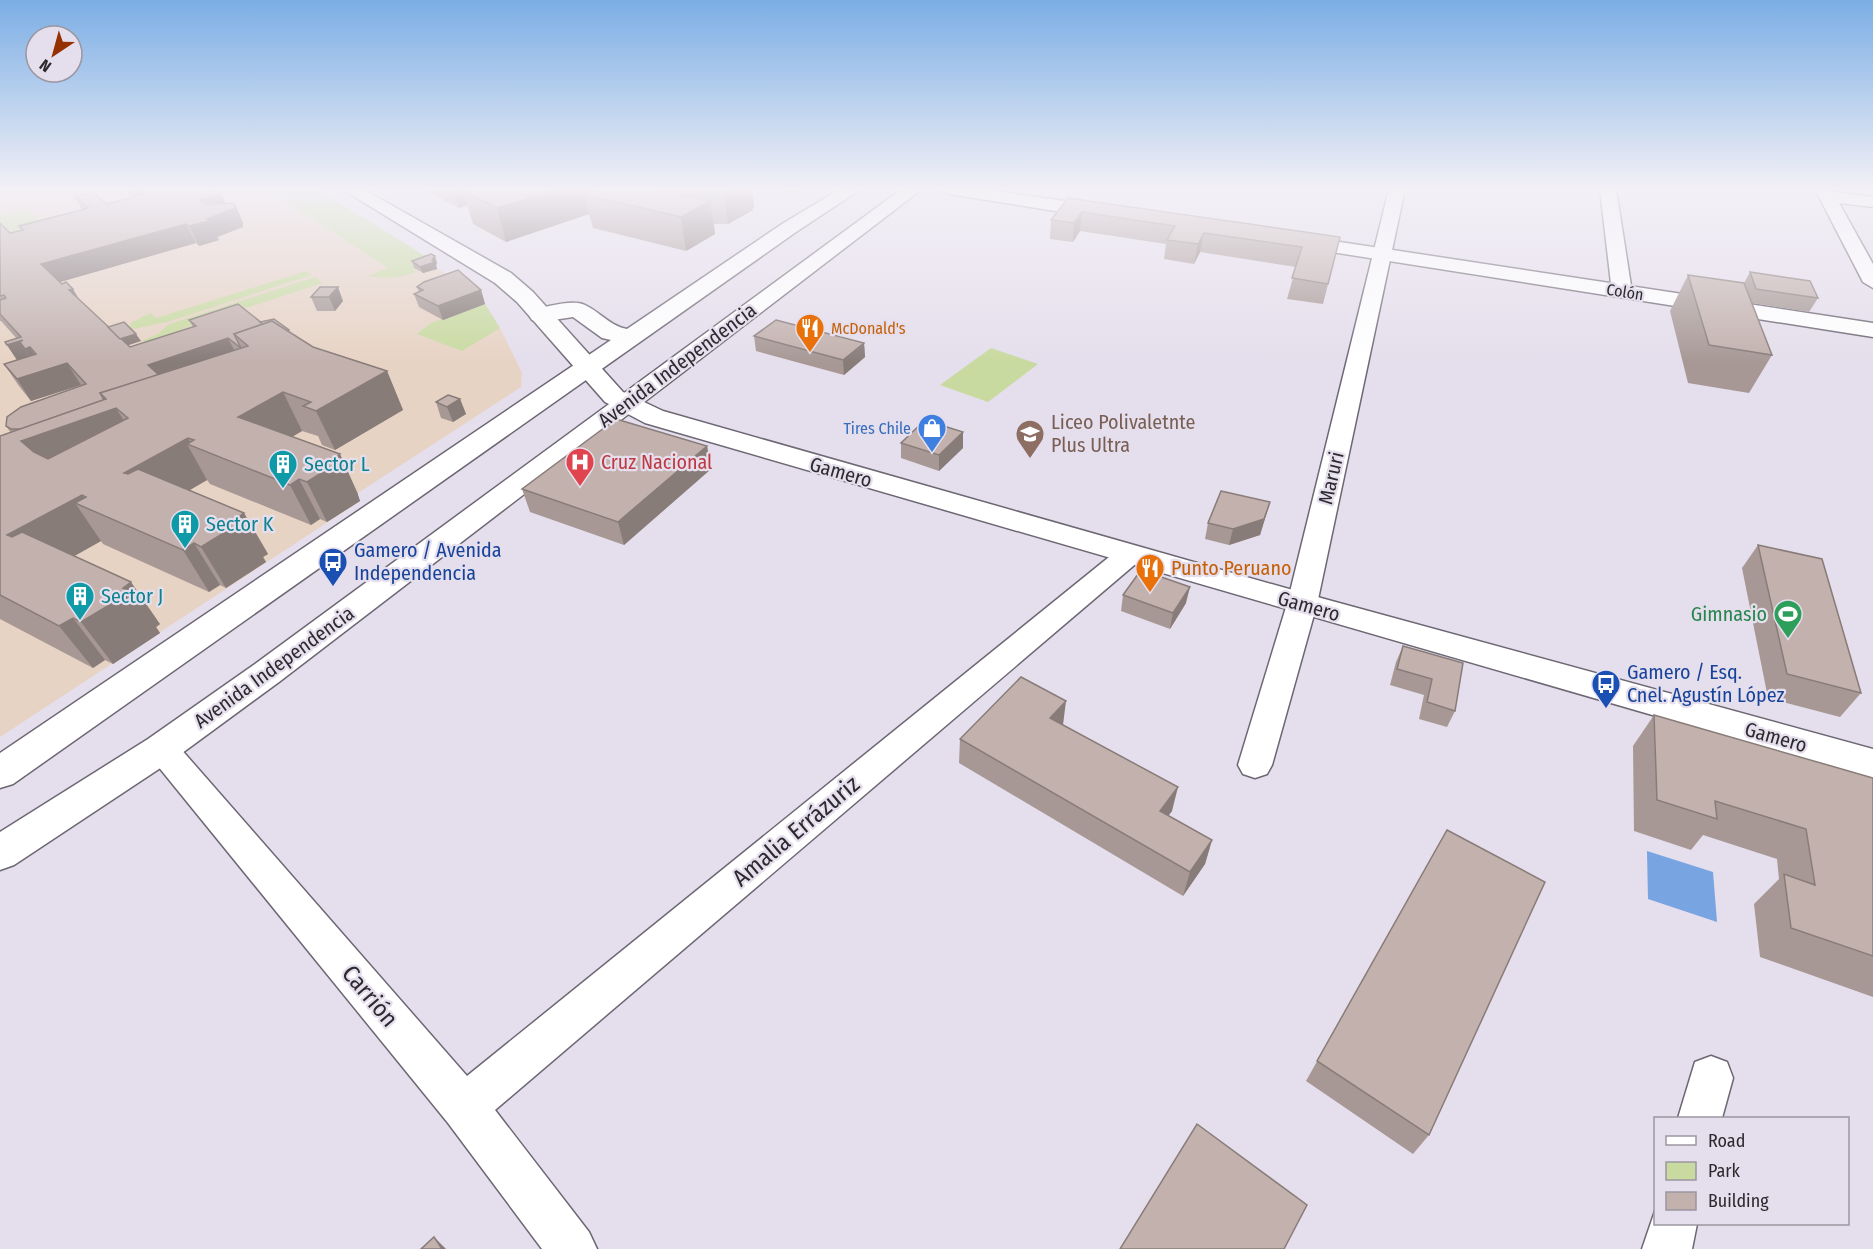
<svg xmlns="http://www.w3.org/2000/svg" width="1873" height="1249" font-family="'Fira Sans Condensed',sans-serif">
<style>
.education{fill:#e7d3c4}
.green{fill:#c8da9f}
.water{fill:#78a5e1}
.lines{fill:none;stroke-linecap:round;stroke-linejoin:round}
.street-casing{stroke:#6c6773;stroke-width:3}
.secondary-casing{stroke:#6c6773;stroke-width:3}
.primary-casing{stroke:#6c6773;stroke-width:3}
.street{fill:#fff;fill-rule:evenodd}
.secondary{fill:#fff;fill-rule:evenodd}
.primary{fill:#fff;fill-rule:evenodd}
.wall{fill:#a79895}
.shaded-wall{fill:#887c79}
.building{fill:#c2b1ad;stroke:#887c79;stroke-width:1.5;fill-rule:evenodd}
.labels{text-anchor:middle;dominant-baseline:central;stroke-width:4.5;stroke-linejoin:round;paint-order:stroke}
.far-street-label{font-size:16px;fill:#2c2a2f;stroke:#e5deec}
.far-food-label{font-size:16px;fill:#c56008;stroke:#e5deec;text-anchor:start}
.far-shop-label{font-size:16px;fill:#366cbe;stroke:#e5deec;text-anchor:end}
.street-label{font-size:20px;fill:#2c2a2f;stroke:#e5deec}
.education-label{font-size:20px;fill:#785e54;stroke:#e5deec;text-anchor:start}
.health-label{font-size:20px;fill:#be3a42;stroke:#e5deec;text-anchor:start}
.culture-label{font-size:20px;fill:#0d838f;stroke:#e5deec;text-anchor:start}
.transit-label{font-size:20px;fill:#164399;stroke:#e5deec;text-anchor:start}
.food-label{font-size:20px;fill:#c56008;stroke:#e5deec;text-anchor:start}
.leisure-label{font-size:20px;fill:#27864d;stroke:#e5deec;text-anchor:end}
.near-street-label{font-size:24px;fill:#2c2a2f;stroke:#e5deec}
</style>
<rect width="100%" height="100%" fill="#e5deec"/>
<polygon class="education" points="0,189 316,189 438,264 435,267 471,289 485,304 500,328 522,373 521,387 358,493 354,498 360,501 0,737"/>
<g class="green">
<path d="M266 189H316L433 261 412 268 417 272C398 278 386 279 368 276L388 268Z"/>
<polygon points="28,209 43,222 15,237 0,223 0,216"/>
<polygon points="306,271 312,275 167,322 128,330 132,322 151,313 156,318"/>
<path d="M315 277 323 283 185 328C172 334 156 344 141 341L158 334 169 324Z"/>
<polygon points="485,304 500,328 462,351 417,334 431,323"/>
<polygon points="991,348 1038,364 988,402 940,385"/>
</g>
<polygon class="water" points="1647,851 1713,872 1717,922 1648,899"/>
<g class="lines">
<g class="street-casing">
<g id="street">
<polygon points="1389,189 1405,189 1317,604 1272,765 1267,774 1255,778 1243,774 1238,765 1287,604"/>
<polygon points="1600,189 1616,189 1632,292 1629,296 1615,296 1612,292"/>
<polygon points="1815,189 1831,189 1833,192 1873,197 1873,207 1839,203 1873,264 1873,288 1863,282"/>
<polygon points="1129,546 1139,549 1143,555 1139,561 495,1110 589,1232 597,1249 542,1249 448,1123 144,749 149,740 161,736 173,740 467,1076 1119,549"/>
<polygon points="1711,1056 1727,1062 1733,1078 1722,1118 1678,1118 1695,1062"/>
<polygon points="1656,1208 1656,1224 1697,1224 1692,1249 1642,1249"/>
</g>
</g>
<g class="secondary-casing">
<g id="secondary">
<polygon points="342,189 363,189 511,273 533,292 623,392 663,411 1310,595 1873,749 1873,779 645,423 605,402 517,302 495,283"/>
<polygon points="940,189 982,189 1106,207 1116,213 1106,219 949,194"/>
<polygon points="1294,235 1873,323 1873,337 1287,245 1284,241 1287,237"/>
</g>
</g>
<g class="primary-casing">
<g id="primary">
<path d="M840 189H861L796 232 13 784 0 788V753L611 340 602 338 573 317 540 322 532 320 529 315 532 310C546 307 572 299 585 305 600 312 610 326 627 329L782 224Z"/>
<polygon points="902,189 922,189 279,682 174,759 14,865 0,870 0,832 148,739 255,664"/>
</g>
</g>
<use href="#street" class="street"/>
<use href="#secondary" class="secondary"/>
<use href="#primary" class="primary"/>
</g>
<g class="wall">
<polygon points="126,189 213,189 225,203 235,204 243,223 243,227 217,237 219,240 199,246 196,243 60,282 108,327 141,341 127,345 130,347 193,327 189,320 260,322 290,332 313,347 387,371 403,410 335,450 322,445 318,436 302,431 292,437 358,494 358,495 360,501 327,522 320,519 311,525 210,484 207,480 190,490 244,513 268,554 263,557 266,562 226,588 220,585 209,592 103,544 101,541 74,556 160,624 156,627 160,633 113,664 105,660 93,668 0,619 0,436 11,433 6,426 82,386 81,385 31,401 19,386 4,364 17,360 5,342 17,339 1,321 0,321 0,223 10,233 21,230 19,226 82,210 75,197 107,204 131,198"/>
<polygon points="427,189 752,189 754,207 752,208 753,210 728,224 714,224 715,234 686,251 593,228 589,214 506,242 473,224 467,205 459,208 428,192"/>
<polygon points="774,189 802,189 795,193"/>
<polygon points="1068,198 1340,237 1323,304 1287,299 1296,267 1200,252 1194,264 1164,259 1166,244 1080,231 1073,242 1050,239 1051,220"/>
<polygon points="412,261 437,263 436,265 437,269 423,273 414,268"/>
<polygon points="1750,272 1818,298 1809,312 1752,303 1772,355 1749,393 1688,383 1670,311 1688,275 1744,283"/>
<polygon points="320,287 343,301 335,311 317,311 311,297"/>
<polygon points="417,287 481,290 485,304 443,320 419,307 414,294 419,292"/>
<polygon points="754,336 864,343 865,357 844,375 756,351"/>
<polygon points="460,399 466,414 453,422 441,418 436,402"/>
<polygon points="901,443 963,448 939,471 901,458"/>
<polygon points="707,446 711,469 624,545 530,512 522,489"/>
<polygon points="1270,502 1260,535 1229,545 1205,539 1208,523"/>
<polygon points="1758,545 1861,693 1840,717 1768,698 1742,568"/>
<polygon points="1123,595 1186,603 1170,629 1121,611"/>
<polygon points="1403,646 1463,663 1455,711 1447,727 1419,719 1424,695 1390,685 1396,662"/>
<polygon points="1654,715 1873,778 1873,997 1760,957 1754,904 1779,879 1777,859 1703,835 1691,850 1634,831 1633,746"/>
<polygon points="1063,725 1172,811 1168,816 1212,840 1205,864 1183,896 959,763 960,739"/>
<polygon points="1447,830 1429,1135 1413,1154 1306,1081"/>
</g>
<g class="shaded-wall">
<polygon points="453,189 522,189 463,191 467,205 459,208"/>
<polygon points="553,189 641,189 585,195 589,214 506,242 497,208"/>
<polygon points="729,189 752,189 754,207 752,208 753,210 728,224 723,191"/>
<polygon points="795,189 802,189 795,193"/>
<polygon points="142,190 151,208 143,210 133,192"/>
<polygon points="221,194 229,210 235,204 243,223 243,227 217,237 219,240 199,246 189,226 199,200"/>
<polygon points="710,201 715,234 686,251 681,217"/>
<polygon points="1082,212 1080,231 1073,242 1074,223"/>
<polygon points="186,224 196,243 53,284 41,264"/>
<polygon points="1204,233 1200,252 1194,264 1198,244"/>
<polygon points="435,256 437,263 436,265 437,269 423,273 420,267 432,260"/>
<polygon points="338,287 343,301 335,311 329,297"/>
<polygon points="73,289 85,310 69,290"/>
<polygon points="481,290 485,304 443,320 438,306"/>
<polygon points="136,334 141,341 120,348 116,340"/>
<polygon points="228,338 239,359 160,386 148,365"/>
<polygon points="23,340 30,347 44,369 39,370 20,342 33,362 21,366 7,345"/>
<polygon points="864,343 865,357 844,375 843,360"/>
<polygon points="67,363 81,385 31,401 17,379"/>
<polygon points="387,371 403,410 335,450 316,411"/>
<polygon points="283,392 302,431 259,456 238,417"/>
<polygon points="460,399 466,414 453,422 447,407"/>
<polygon points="116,408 140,447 49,481 21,441"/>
<polygon points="963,432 963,448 939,471 939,455"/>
<polygon points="188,438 193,447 187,444 207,480 150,513 124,473"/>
<polygon points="707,446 711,469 624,545 618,522"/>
<polygon points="340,454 358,494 358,495 360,501 327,522 307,482 334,458"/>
<polygon points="299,479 320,519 311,525 290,485"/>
<polygon points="82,495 93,511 75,503 101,541 39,576 7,535"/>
<polygon points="1270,502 1260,535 1229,545 1233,529"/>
<polygon points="244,513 268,554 263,557 266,562 226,588 201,547 237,518"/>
<polygon points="194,543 220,585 209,592 183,550"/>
<polygon points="131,582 160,624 156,627 160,633 113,664 81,622 123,588"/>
<polygon points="1190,587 1186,603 1170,629 1173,613"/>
<polygon points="73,618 105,660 93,668 59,626"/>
<polygon points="1066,701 1063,725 1050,718"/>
<polygon points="1178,787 1172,811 1154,835 1160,811"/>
<polygon points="1212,840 1205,864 1183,896 1190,872"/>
<polygon points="434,1237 446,1249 442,1249"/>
</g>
<g class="building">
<polygon points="129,189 213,189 221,194 199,200 206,205 231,203 235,204 235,208 207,219 209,221 189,226 186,224 41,264 62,284 66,282 73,289 69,290 130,347 196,326 189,320 238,304 263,324 234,334 241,348 228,338 148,365 159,375 100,393 104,400 21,429 11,429 6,426 7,417 21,407 86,384 67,363 17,379 4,364 36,354 30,347 25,349 20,342 23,340 7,345 5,342 21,337 0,314 0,300 6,298 4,295 0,296 0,223 10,233 23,230 19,226 89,208 75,197 92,192 107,204 147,193 142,190 133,192"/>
<polygon points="471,189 560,189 497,208 463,191"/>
<polygon points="597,189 656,189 710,201 681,217 585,195"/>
<polygon points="699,189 729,189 723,191 711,192"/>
<polygon points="1068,198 1340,237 1328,284 1292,278 1302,247 1204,233 1198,244 1167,240 1175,226 1082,212 1074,223 1051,220"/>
<polygon points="431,254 435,256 432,260 435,262 420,267 412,261"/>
<polygon points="458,270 481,290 438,306 414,294 423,290 417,287 424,282"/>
<polygon points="1750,272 1810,281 1818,298 1756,289"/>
<polygon points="1688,275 1744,283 1772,355 1709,345"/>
<polygon points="320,287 338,287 329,297 311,297"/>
<polygon points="274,319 289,330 287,331 272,321 263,324 260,322"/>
<polygon points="776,320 864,343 843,360 754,336"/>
<path d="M272 321 313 347 387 371 316 411 303 406 311 402 283 392 238 417 340 454 334 458 342 460 307 482 299 479 290 485 187 444 194 440 188 438 124 473 128 474 138 469 244 513 237 518 243 521 201 547 194 543 183 550 75 503 86 497 82 495 7 535 12 537 22 532 131 582 123 588 131 592 81 622 73 618 59 626 0 595V436L106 399 100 393 248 346 234 334ZM116 408 128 418 48 459 34 452 21 441Z"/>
<polygon points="124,322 136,334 120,339 108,327"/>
<polygon points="448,395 460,399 447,407 436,402"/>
<polygon points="616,419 707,446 618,522 522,489"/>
<polygon points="925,420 963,432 939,455 901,443"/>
<polygon points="1221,491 1270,502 1264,519 1233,529 1208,523"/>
<polygon points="1758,545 1822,559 1861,693 1787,674"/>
<polygon points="1141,570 1190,587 1173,613 1123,595"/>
<polygon points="1403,646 1463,663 1455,711 1427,702 1432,679 1397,669"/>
<polygon points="1021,677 1066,701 1050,718 1178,787 1160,811 1212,840 1190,872 960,739"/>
<polygon points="1654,715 1873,778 1873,956 1791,928 1784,874 1815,885 1806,829 1715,801 1717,819 1657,800"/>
<polygon points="1447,830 1545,882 1429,1135 1317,1061"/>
<polygon points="1197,1124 1307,1205 1284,1249 1120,1249"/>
<polygon points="434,1237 442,1249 421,1249"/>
</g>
<linearGradient id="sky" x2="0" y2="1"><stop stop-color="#7baee5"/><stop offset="0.52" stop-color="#f3f0f6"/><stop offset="1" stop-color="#f3f0f6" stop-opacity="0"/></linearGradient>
<rect width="1873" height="363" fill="url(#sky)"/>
<defs>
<g id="restaurant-pin" transform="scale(1.5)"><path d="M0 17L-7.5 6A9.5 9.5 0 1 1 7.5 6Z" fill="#e8710a" stroke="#e5deec"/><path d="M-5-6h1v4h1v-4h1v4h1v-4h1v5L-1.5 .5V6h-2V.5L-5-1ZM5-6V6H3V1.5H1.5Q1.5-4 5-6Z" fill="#fff"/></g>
<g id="shop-pin" transform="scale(1.5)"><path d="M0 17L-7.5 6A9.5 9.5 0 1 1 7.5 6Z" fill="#3f7fe0" stroke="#e5deec"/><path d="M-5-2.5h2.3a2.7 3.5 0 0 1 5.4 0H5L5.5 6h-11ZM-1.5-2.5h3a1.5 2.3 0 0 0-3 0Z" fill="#fff"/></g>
<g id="school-pin" transform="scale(1.5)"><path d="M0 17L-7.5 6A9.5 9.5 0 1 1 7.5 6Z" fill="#8d6e63" stroke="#e5deec"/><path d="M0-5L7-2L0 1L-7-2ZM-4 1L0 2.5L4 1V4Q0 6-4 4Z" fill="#fff"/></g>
<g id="hospital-pin" transform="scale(1.5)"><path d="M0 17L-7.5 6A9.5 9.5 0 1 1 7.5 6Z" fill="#e0444e" stroke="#e5deec"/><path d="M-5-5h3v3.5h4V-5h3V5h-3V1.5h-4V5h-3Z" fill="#fff"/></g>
<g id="building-pin" transform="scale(1.5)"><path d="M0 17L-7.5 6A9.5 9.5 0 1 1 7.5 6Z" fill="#0f9aa8" stroke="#e5deec"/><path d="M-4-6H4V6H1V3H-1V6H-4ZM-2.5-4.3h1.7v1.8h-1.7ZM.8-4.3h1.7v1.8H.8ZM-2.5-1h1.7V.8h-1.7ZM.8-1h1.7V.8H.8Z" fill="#fff"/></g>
<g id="bus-pin" transform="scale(1.5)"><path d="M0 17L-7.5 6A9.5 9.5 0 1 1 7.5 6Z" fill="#1a4fb4" stroke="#e5deec"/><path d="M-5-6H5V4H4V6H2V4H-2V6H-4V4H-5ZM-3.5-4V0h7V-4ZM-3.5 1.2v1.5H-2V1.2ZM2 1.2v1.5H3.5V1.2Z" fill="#fff"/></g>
<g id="stadium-pin" transform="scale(1.5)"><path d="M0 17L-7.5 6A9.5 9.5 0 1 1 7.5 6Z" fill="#2e9e5b" stroke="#e5deec"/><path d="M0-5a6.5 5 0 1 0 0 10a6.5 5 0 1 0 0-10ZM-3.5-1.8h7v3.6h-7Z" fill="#fff"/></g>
</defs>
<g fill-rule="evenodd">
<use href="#restaurant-pin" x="810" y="328"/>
<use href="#shop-pin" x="932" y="428"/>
<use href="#school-pin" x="1030" y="434"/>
<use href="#hospital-pin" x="580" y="462"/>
<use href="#building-pin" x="283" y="464"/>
<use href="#building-pin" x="185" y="524"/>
<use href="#bus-pin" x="333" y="562"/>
<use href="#restaurant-pin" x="1150" y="568"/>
<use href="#building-pin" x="80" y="596"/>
<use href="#stadium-pin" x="1788" y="614"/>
<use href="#bus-pin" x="1606" y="684"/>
</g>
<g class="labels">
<g class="far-street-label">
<text transform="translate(1625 292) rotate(9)">Colón</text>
</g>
<g class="far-food-label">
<text x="831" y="328">McDonald's</text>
</g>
<g class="far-shop-label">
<text x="911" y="428">Tires Chile</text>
</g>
<g class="street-label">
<text transform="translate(677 365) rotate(-37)">Avenida Independencia</text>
<text transform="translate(841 472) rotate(16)">Gamero</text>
<text transform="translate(1331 478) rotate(-77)">Maruri</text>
<text transform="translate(1309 606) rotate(16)">Gamero</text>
<text transform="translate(274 667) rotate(-36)">Avenida Independencia</text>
<text transform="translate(1776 737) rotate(16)">Gamero</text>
</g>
<g class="education-label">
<text x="1051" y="422">Liceo Polivaletnte<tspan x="1051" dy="23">Plus Ultra</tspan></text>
</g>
<g class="health-label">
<text x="601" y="462">Cruz Nacional</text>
</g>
<g class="culture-label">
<text x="304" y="464">Sector L</text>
<text x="206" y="524">Sector K</text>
<text x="101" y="596">Sector J</text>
</g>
<g class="transit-label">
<text x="354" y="550">Gamero / Avenida<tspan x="354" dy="23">Independencia</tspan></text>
<text x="1627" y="672">Gamero / Esq.<tspan x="1627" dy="23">Cnel. Agustín López</tspan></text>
</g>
<g class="food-label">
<text x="1171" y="568">Punto Peruano</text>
</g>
<g class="leisure-label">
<text x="1767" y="614">Gimnasio</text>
</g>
<g class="near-street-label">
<text transform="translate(796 831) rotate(-40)">Amalia Errázuriz</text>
<text transform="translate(370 996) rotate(50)">Carrión</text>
</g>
</g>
<rect x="1654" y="1117" width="195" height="108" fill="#e5deec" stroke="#9b96a0" stroke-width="1.5"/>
<rect x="1666" y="1136" width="30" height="9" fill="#ffffff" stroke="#9b96a0" stroke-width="1.5"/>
<text x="1708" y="1147" font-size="18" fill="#2c2a2f">Road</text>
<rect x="1666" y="1162" width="30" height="18" fill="#c8da9f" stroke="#9b96a0" stroke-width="1.5"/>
<text x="1708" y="1177" font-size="18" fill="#2c2a2f">Park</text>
<rect x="1666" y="1192" width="30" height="18" fill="#c2b1ad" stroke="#9b96a0" stroke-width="1.5"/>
<text x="1708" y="1207" font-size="18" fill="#2c2a2f">Building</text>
<g transform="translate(54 54) rotate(216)"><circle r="28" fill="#e5deec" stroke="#9b96a0" stroke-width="1.5"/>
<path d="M0-4.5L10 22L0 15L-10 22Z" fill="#953000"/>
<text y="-9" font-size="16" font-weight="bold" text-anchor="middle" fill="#2c2a2f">N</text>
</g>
</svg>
